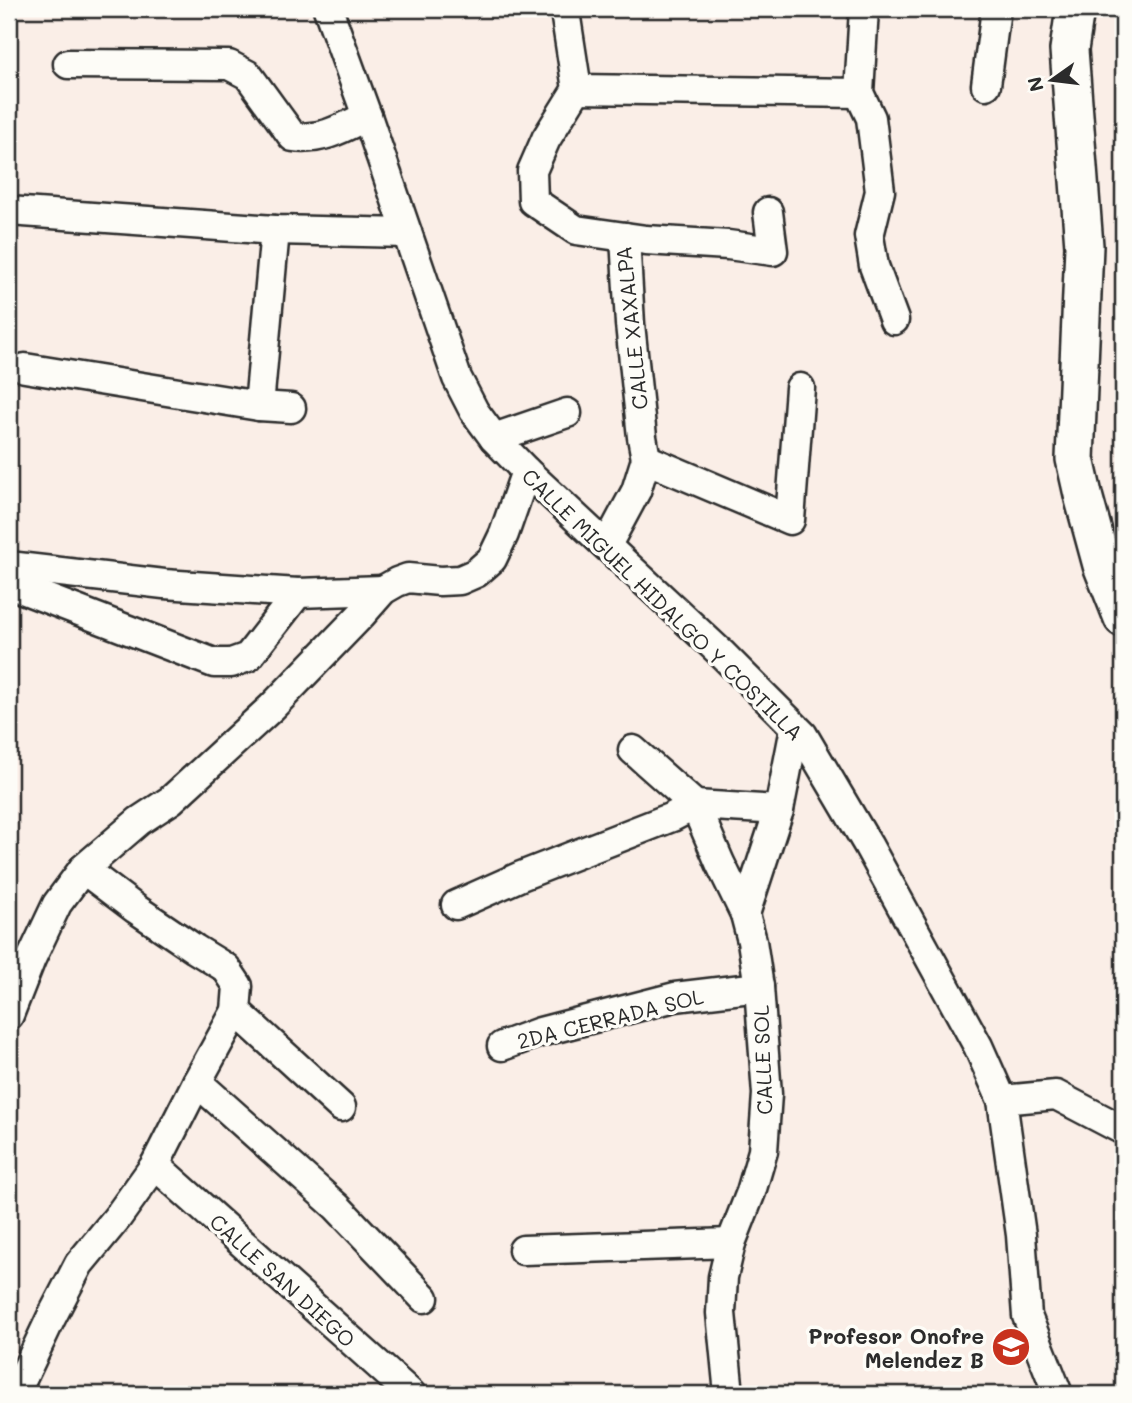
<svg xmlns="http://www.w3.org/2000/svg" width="1132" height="1403" font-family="Mali,sans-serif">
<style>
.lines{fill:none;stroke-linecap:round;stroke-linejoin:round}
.minor-casing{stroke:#2b2b2b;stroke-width:33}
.major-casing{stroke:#2b2b2b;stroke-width:42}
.minor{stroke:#fdfcf7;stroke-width:28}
.major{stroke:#fdfcf7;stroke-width:37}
.labels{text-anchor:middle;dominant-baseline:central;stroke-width:7;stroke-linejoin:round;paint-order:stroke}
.street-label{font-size:21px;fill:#2b2b2b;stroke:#fdfcf7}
.poi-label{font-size:21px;font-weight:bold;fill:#2b2b2b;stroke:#fdfcf7;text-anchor:end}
</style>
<rect width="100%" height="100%" fill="#faeee7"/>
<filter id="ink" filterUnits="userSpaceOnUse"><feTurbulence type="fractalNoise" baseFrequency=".0143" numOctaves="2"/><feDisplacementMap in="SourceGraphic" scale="14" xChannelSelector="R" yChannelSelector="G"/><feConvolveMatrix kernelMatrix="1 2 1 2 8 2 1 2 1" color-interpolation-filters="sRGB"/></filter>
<g filter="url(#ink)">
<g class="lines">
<g class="minor-casing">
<g id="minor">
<polyline points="328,9 367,116 457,378 474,411 494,438 526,471 721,653 803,735 868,845 978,1046 1002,1100 1021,1235 1027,1316 1058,1394"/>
<polyline points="566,9 566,18 577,89 546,139 532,171 533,201 576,230 646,240 728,245 773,251 768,212"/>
<polyline points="864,9 859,93 871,118 880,191 869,236 874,266 894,320"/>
<path d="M68 64 229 65 248 75 293 137C321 141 343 128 367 116"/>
<polyline points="986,85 996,9"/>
<polyline points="577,89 859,93"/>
<polyline points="9,211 275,230 407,233"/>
<polyline points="25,368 259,406 291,408"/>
<polyline points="259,406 275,230"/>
<polyline points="494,438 567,413"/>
<polyline points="646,459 790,520 800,388"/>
<polyline points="607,545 636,491 646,459 642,437 630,324 625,237"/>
<polyline points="9,566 164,584 298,593 383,590"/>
<polyline points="9,580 12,585 214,663 231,663 248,657 298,593"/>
<polyline points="633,750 695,805 720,863 745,914"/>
<polyline points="456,905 521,876 672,817 695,805 779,810"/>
<polyline points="236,1011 341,1107"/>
<polyline points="9,1015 31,959 57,904 83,869 139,821 171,800 272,707 361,615 383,590 397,582 408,578 440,581 460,580 476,573 492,559 504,534 526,471"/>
<polyline points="502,1046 540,1032 675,997 759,987"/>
<polyline points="197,1082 337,1207 424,1298"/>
<polyline points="1002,1100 1056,1095 1123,1130"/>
<polyline points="155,1165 411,1394"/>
<polyline points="523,1250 731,1243"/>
<polyline points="15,1394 51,1318 79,1264 117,1218 155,1165 197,1082 236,1011 238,986 226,968 195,949 136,909 83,869"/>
<polyline points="729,1394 721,1313 723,1277 731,1243 751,1192 763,1151 767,1094 759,987 752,941 745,914 779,810 795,728"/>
</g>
</g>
<g class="major-casing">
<polyline id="major" points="1075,9 1069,50 1084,246 1075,459 1084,499 1102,565 1123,618"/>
</g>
<use href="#minor" class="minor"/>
<use href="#major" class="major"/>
</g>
</g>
<defs>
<g id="school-disc" transform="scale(2.0125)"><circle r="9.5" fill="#c8321e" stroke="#fdfcf7"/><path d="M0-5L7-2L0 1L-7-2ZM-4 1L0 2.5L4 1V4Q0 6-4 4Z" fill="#fff"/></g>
</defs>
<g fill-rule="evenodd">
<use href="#school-disc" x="1011" y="1347"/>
</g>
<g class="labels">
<g class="street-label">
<text transform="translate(631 328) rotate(-96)">CALLE XAXALPA</text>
<text transform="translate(663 604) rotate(44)">CALLE MIGUEL HIDALGO Y COSTILLA</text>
<text transform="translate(610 1018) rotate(-14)">2DA CERRADA SOL</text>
<text transform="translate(762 1060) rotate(-92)">CALLE SOL</text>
<text transform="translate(283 1280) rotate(42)">CALLE SAN DIEGO</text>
</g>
<g class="poi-label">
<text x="984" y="1335">Profesor Onofre<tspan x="984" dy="24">Melendez B</tspan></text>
</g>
</g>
<rect width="1132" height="1403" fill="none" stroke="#fdfcf7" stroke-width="35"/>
<rect x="18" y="18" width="1097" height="1368" fill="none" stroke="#2b2b2b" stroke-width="2.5" filter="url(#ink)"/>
<g transform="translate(1052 80) rotate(256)" stroke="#fdfcf7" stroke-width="5" paint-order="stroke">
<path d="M0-5L12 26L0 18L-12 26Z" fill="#2b2b2b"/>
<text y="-10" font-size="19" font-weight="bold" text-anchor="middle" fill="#2b2b2b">N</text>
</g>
</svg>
